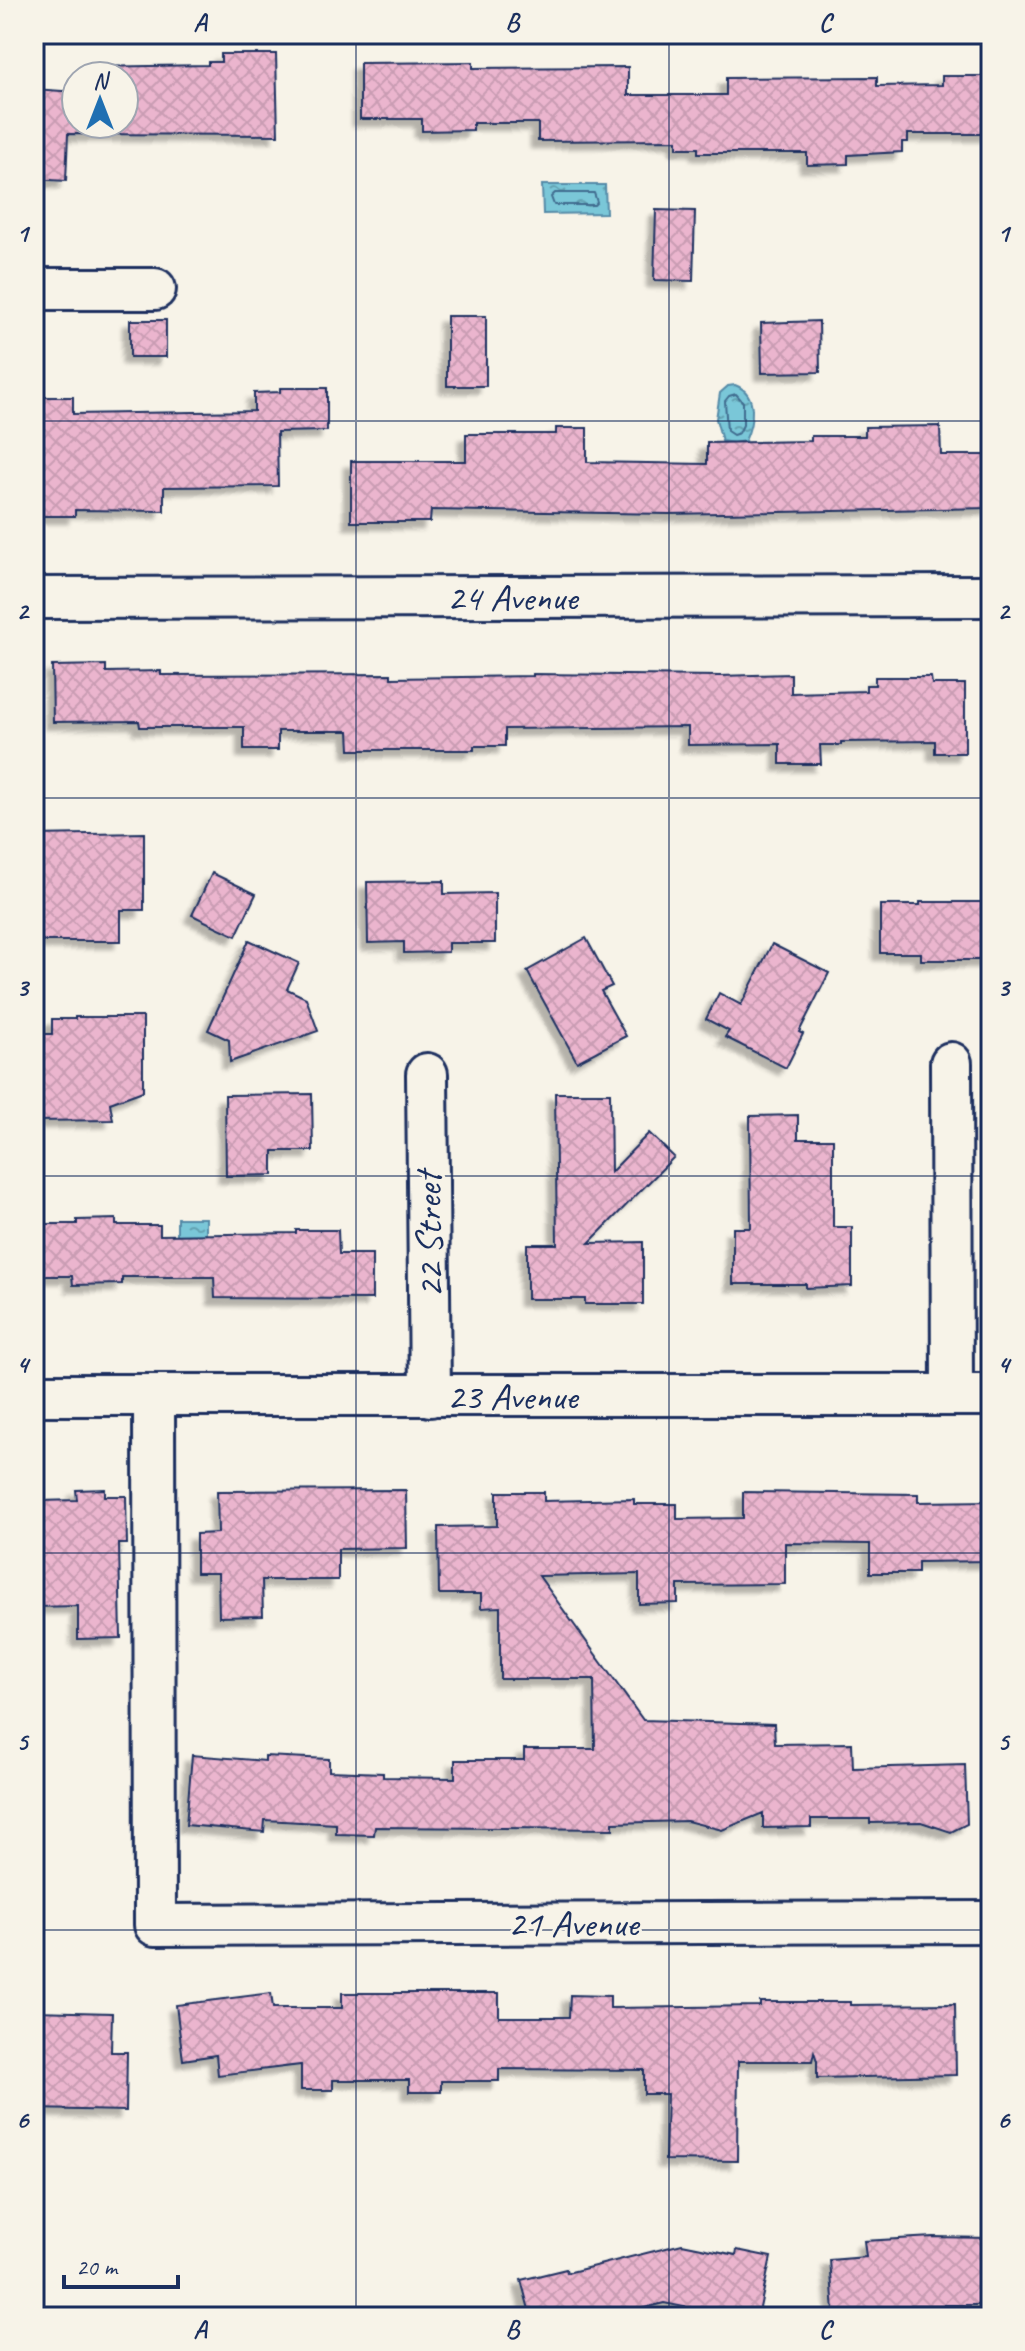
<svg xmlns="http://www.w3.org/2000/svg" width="1025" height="2351" font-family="Caveat,sans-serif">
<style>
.water{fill:url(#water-ripples);stroke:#548aa7;stroke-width:2}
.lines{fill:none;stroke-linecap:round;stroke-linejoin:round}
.shore{stroke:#416c8f;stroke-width:2}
.building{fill:url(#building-cross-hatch);stroke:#1b2f5e;stroke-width:2;filter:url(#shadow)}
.minor-casing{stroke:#1b2f5e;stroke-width:46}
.minor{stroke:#f7f3e8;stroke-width:40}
.grid{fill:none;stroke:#1b2f5e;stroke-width:2;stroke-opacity:0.55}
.labels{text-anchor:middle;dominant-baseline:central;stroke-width:6;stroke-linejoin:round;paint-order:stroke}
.street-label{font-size:38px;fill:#1b2f5e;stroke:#f7f3e8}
.neatline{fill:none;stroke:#1b2f5e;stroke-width:3}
.grid-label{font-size:26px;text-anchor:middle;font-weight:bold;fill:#1b2f5e}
</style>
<defs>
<pattern id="water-ripples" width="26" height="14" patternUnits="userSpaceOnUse" patternTransform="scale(2)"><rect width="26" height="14" fill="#7ac7d8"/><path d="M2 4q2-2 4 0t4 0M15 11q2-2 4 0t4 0" fill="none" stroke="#63a2b2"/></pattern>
<pattern id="building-cross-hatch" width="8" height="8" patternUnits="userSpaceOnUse" patternTransform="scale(2)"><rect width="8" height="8" fill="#ebb5ce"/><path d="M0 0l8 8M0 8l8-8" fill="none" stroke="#c99cb3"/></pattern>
<filter id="shadow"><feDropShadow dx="-7" dy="7" stdDeviation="2" flood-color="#0004"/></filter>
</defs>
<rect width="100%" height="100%" fill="#f7f3e8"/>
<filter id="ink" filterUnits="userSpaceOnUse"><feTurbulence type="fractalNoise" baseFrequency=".0125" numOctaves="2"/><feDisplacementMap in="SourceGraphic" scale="16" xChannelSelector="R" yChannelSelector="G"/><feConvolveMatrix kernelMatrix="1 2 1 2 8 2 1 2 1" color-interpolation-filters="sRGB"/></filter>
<g filter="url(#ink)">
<g class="water">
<polygon points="542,185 605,185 606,213 543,214"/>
<path d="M735 385C759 394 753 423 745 441L733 443 722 441 716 419 720 393 728 386Z"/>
<rect x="177" y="1218" width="29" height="57"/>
</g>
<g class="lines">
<g class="shore">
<polygon points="555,193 594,193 597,202 594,205 554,205 551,197"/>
<polygon points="736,394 743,402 743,425 739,433 733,435 727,431 725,401 729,396"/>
</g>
</g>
<g class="building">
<polygon points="221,54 276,54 278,135 68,134 66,181 34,179 34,89 76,92 76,124 124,124 124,76 91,76 91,67 208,65 208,62 221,62"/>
<polygon points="473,62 473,68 628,67 628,95 726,95 726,78 877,77 877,86 942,85 942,76 991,76 991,134 908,134 908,142 902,142 902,152 848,155 848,164 807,165 807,153 698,153 698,148 677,148 677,140 538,141 538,123 473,123 473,130 422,131 422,119 360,119 360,63"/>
<polygon points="656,210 695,211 693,281 654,280"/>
<rect x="447" y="316" width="39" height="70"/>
<rect x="130" y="320" width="36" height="37"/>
<polygon points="819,321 820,372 762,373 761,323"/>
<polygon points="280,388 327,388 327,431 277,432 278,486 164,487 164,511 75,510 75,516 34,516 34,422 39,422 39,397 73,397 73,414 254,411 254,393 280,392"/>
<polygon points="940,426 941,455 991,455 991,508 669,514 431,510 430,522 351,522 351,461 466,461 466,434 556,434 556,428 587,428 587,462 707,464 707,443 811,441 811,436 865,436 865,427"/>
<polygon points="106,665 106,672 161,671 161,675 391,674 391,678 533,676 533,674 720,676 791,674 791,693 866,691 866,685 875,685 875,677 931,677 932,684 965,684 965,753 935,753 935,741 841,742 841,745 820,745 821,764 780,764 780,744 688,745 688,727 505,729 505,746 474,746 474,750 350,750 349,731 278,731 278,750 244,750 244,727 140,727 139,721 53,722 52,666"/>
<polygon points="144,833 144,910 121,910 121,941 34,941 34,835"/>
<polygon points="212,873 256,894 236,936 192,915"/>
<polygon points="444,881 444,894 495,893 495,943 448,943 448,952 404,953 404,942 368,943 367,882"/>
<polygon points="920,902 991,902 991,960 921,960 921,953 880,953 880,905 920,905"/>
<polygon points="586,938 612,986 601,991 626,1036 577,1062 527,971"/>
<polygon points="249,940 299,963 287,989 306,998 318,1031 230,1062 229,1040 208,1030"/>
<polygon points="772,944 829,973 799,1032 803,1034 786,1068 725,1037 729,1031 706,1019 719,993 741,1005"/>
<polygon points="75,1017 143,1017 143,1091 110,1103 113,1120 34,1121 34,1034 52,1034 52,1019 75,1019"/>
<polygon points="555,1093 610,1093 611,1172 649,1133 674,1157 589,1243 643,1242 643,1304 585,1304 585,1299 527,1299 527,1244 557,1244"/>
<polygon points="312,1094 313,1151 273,1151 273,1175 226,1176 225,1095"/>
<polygon points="798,1115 798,1139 833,1139 833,1227 852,1227 852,1286 806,1288 806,1284 733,1284 733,1228 751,1228 750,1116"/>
<polygon points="116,1219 116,1225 160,1225 160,1235 296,1233 296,1230 338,1230 339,1254 372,1254 372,1299 215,1298 214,1277 122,1277 122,1284 73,1285 72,1276 37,1276 36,1224 77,1224 77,1220"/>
<polygon points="105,1489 105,1496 126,1496 127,1544 119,1544 121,1638 78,1639 78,1606 34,1607 34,1505 40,1505 40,1501 77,1500 76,1490"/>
<polygon points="406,1490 407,1548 338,1549 338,1580 262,1580 263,1616 219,1617 218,1573 196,1573 196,1534 218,1533 217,1491"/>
<polygon points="497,1492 544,1492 544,1501 634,1499 634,1504 677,1504 677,1519 743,1518 743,1492 918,1494 918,1502 991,1501 991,1561 918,1562 918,1573 870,1573 870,1544 785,1543 785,1584 678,1585 678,1603 639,1604 639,1574 539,1576 643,1720 774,1724 775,1744 852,1743 853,1768 965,1765 967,1824 951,1832 921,1822 870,1823 870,1819 811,1819 811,1827 763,1828 763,1813 722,1830 687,1821 613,1823 613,1829 375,1827 374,1835 336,1834 336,1824 265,1820 264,1832 186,1825 192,1755 265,1761 265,1756 329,1759 329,1771 383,1773 383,1777 455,1778 455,1760 524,1760 524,1749 595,1749 594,1679 500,1679 500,1607 481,1608 481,1594 439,1594 438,1527 497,1526"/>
<polygon points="271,1993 273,2008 342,2008 342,1993 499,1993 499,2017 569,2017 570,1995 610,1996 610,2008 760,2006 760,2002 850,2002 850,2005 955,2004 956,2075 817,2078 817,2061 814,2052 812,2061 738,2061 737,2161 665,2160 667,2094 644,2094 644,2070 499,2069 499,2081 441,2081 441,2092 409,2092 409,2080 333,2080 333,2090 301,2090 301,2065 218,2075 216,2055 183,2060 176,2005"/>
<polygon points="34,2011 112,2013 111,2052 127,2052 126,2111 34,2109"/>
<polygon points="933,2237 991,2238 991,2305 911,2305 911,2308 834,2312 830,2260 866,2257 864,2241"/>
<polygon points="682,2244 736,2255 737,2250 771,2257 758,2317 734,2317 664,2303 608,2317 531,2317 521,2280 566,2269 567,2273"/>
</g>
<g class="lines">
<g class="minor-casing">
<g id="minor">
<polyline points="34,289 155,289"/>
<polyline points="34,598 991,596"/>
<polyline points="951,1063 952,1395"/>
<polyline points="427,1074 430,1396"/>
<polyline points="34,1395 991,1395"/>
<polyline points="154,1395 155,1925 991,1922"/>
</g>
</g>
<use href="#minor" class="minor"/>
</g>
</g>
<path class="grid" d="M356 34V2317M669 34V2317M34 421H991M34 798H991M34 1176H991M34 1553H991M34 1930H991"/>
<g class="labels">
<g class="street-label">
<text x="512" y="597">24 Avenue</text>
<text transform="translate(429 1235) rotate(-91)">22 Street</text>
<text x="512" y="1396">23 Avenue</text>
<text x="573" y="1923">21 Avenue</text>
</g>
</g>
<rect width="1025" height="2351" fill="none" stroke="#f7f3e8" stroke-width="88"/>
<g transform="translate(100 100)"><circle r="38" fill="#f7f3e8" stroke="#9fa5b1" stroke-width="2"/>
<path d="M0-6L14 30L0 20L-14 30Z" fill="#1f6fb2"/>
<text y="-12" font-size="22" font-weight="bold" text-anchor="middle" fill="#1b2f5e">N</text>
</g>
<path d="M64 2275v12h114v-12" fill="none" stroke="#1b2f5e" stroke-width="4"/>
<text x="76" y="2275" font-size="24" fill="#1b2f5e" stroke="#f7f3e8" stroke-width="6" paint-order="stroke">20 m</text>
<rect x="44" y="44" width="937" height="2263" class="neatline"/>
<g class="grid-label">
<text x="200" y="31">A</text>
<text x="512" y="31">B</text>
<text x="825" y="31">C</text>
<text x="22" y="242">1</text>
<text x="1003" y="242">1</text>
<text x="22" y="619">2</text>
<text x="1003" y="619">2</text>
<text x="22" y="996">3</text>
<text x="1003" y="996">3</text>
<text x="22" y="1373">4</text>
<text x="1003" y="1373">4</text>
<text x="22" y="1750">5</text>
<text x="1003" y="1750">5</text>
<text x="22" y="2128">6</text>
<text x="1003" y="2128">6</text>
<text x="200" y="2338">A</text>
<text x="512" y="2338">B</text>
<text x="825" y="2338">C</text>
</g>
</svg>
